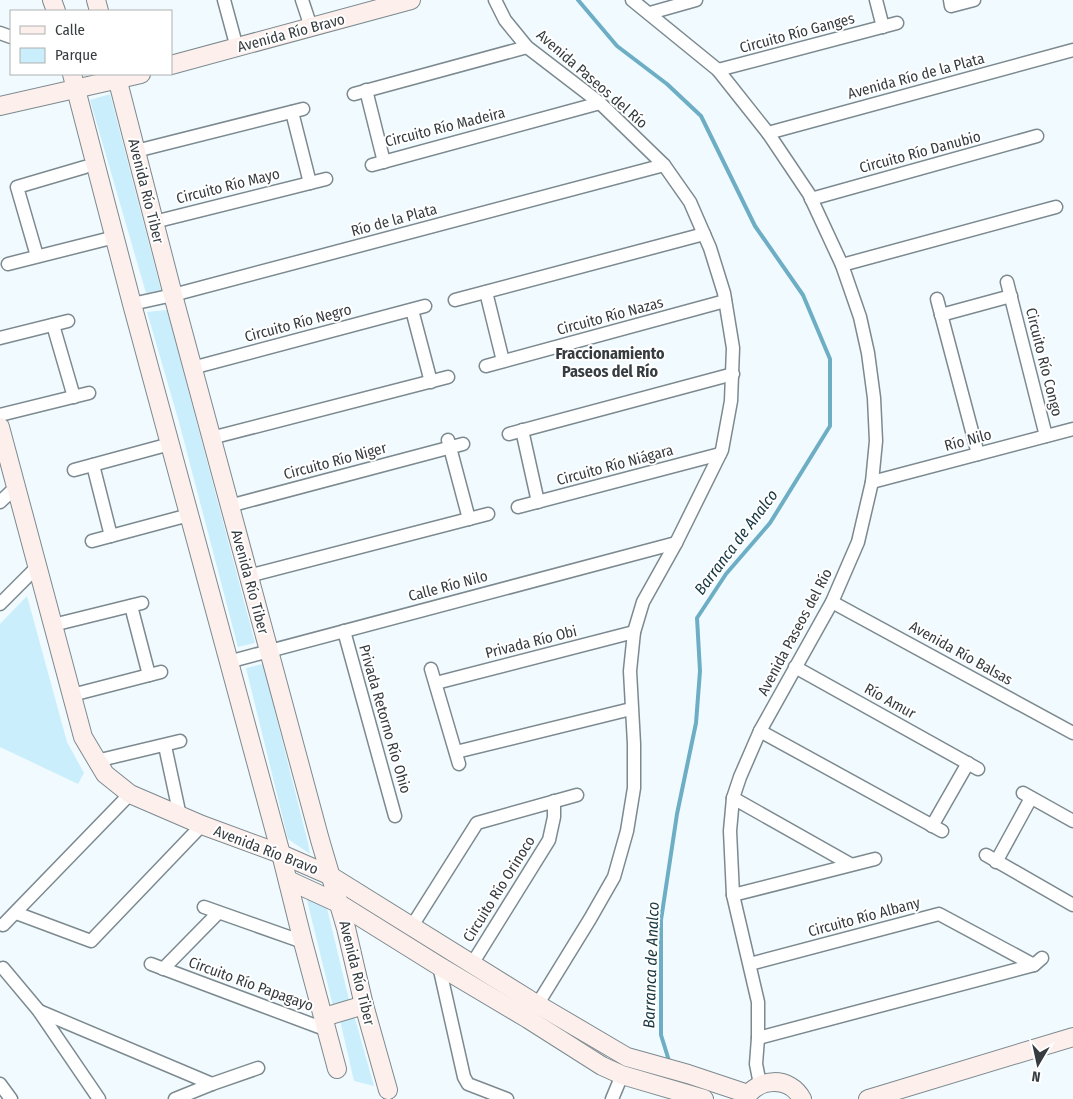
<svg xmlns="http://www.w3.org/2000/svg" width="1073" height="1099" font-family="'Fira Sans Condensed',sans-serif">
<style>
.green{fill:#caeefb}
.lines{fill:none;stroke-linecap:round;stroke-linejoin:round}
.stream{stroke:#6eaec5;stroke-width:4}
.street-casing{stroke:#7c8a90;stroke-width:15}
.secondary-casing{stroke:#7c8a90;stroke-width:20}
.street{stroke:#fff;stroke-width:12}
.secondary{stroke:#fdefeb;stroke-width:18}
.labels{text-anchor:middle;dominant-baseline:central;stroke-width:4;stroke-linejoin:round;paint-order:stroke}
.street-label{font-size:15px;fill:#363c3f;stroke:#fff}
.neighbourhood-label{font-size:16px;font-weight:bold;fill:#363c3f;stroke:#fff}
.water-label{font-size:16px;font-style:italic;fill:#163640;stroke:#fff}
</style>
<rect width="100%" height="100%" fill="#f1fbff"/>
<g class="green">
<polygon points="110,94 161,290 146,293 90,100"/>
<polygon points="167,310 255,643 238,647 179,422 147,312"/>
<polygon points="27,596 67,742 84,773 78,784 0,747 0,624"/>
<polygon points="263,664 308,843 310,854 288,839 246,668"/>
<polygon points="306,896 327,908 350,1004 333,1006"/>
<polygon points="354,1015 374,1086 354,1081 340,1020"/>
</g>
<g class="lines">
<polyline class="stream" points="578,0 617,46 667,84 701,116 755,226 803,295 830,359 830,426 770,523 726,574 697,618 700,671 696,723 677,814 661,920 661,1035 670,1064"/>
<g class="street-casing">
<g id="street">
<polyline points="224,0 237,48"/>
<polyline points="302,0 311,27"/>
<polyline points="495,0 505,20 527,47 600,103 664,165 690,202 710,248 724,293 733,348 731,401 722,450 676,543 643,602 634,632 630,671 634,744 634,788 627,831 614,877 590,919 534,1010"/>
<polyline points="632,0 718,70 768,133 809,194 842,265 860,317 868,353 874,398 876,441 872,482 858,542 832,602 760,731 740,777 733,798 730,831 733,895 758,1002 758,1038 756,1064 760,1084"/>
<polyline points="876,0 883,27"/>
<polyline points="950,0 951,6 974,0"/>
<polyline points="650,13 696,0"/>
<polyline points="0,33 11,37"/>
<polyline points="718,70 897,23"/>
<polyline points="366,90 384,162"/>
<polyline points="354,94 527,47"/>
<polyline points="292,112 310,183"/>
<polyline points="768,133 1073,50"/>
<polyline points="136,151 303,109"/>
<polyline points="372,165 600,103"/>
<polyline points="811,199 1037,136"/>
<polyline points="154,222 326,179"/>
<polyline points="37,256 17,187 85,167"/>
<polyline points="8,264 115,237"/>
<polyline points="842,265 1056,207"/>
<polyline points="1007,282 1046,436"/>
<polyline points="486,292 503,361"/>
<polyline points="937,299 978,454"/>
<polyline points="455,300 704,234"/>
<polyline points="132,304 173,295 664,165"/>
<polyline points="412,310 431,382"/>
<polyline points="941,315 1011,296"/>
<polyline points="53,325 74,397"/>
<polyline points="0,338 68,321"/>
<polyline points="486,366 725,301"/>
<polyline points="192,368 425,306"/>
<polyline points="0,415 89,393"/>
<polyline points="522,430 538,502"/>
<polyline points="509,434 733,374"/>
<polyline points="211,438 448,377"/>
<polyline points="448,440 469,519"/>
<polyline points="93,465 111,536"/>
<polyline points="74,470 170,444"/>
<polyline points="872,482 1073,429"/>
<polyline points="0,502 16,487"/>
<polyline points="229,506 463,444"/>
<polyline points="518,507 720,454"/>
<polyline points="92,541 189,515"/>
<polyline points="248,576 488,514"/>
<polyline points="832,602 1073,733"/>
<polyline points="0,604 37,567"/>
<polyline points="131,606 149,675"/>
<polyline points="53,625 142,603"/>
<polyline points="344,631 395,816"/>
<polyline points="228,662 676,543"/>
<polyline points="795,667 978,769"/>
<polyline points="431,669 459,764"/>
<polyline points="436,683 634,632"/>
<polyline points="72,695 161,672"/>
<polyline points="760,731 942,831"/>
<polyline points="165,746 180,816"/>
<polyline points="456,752 631,709"/>
<polyline points="96,761 180,741"/>
<polyline points="1023,793 1073,821"/>
<polyline points="733,798 850,864"/>
<polyline points="932,826 968,763"/>
<polyline points="986,855 1073,905"/>
<polyline points="996,862 1031,798"/>
<polyline points="733,895 875,859"/>
<polyline points="204,907 303,942"/>
<polyline points="16,913 91,941 202,825"/>
<polyline points="3,925 130,794"/>
<polyline points="412,926 477,823 577,795"/>
<polyline points="151,964 327,1030"/>
<polyline points="472,964 549,840 554,817 554,801"/>
<polyline points="750,964 939,914 1034,965"/>
<polyline points="439,966 464,1077 468,1084 507,1099"/>
<polyline points="3,968 39,1011 99,1099"/>
<polyline points="163,969 218,913"/>
<polyline points="39,1011 212,1084"/>
<polyline points="758,1038 1034,965 1042,958"/>
<polyline points="0,1084 11,1099"/>
<polyline points="175,1099 212,1084 258,1068"/>
<polyline points="612,1099 622,1075"/>
</g>
</g>
<g class="secondary-casing">
<g id="secondary">
<polyline points="52,0 56,11"/>
<polyline points="96,0 99,11"/>
<polyline points="171,65 411,0"/>
<polyline points="72,74 132,304 281,854 303,942 337,1069"/>
<polyline points="116,74 173,295 320,840 346,928 364,1005 388,1090"/>
<polyline points="0,106 141,74"/>
<polyline points="0,427 83,737 105,774 130,794 202,825 281,854 329,875 530,1000 627,1057 688,1074 748,1094"/>
<polyline points="288,880 338,903 439,966 528,1019 602,1066 622,1075 704,1099"/>
<polyline points="324,1017 364,1005"/>
<path d="M745 1099C758 1077 790 1076 802 1099"/>
<polyline points="868,1099 1073,1037"/>
</g>
</g>
<use href="#street" class="street"/>
<use href="#secondary" class="secondary"/>
</g>
<g class="labels">
<g class="street-label">
<text transform="translate(291 33) rotate(-15)">Avenida Río Bravo</text>
<text transform="translate(797 33) rotate(-15)">Circuito Río Ganges</text>
<text transform="translate(916 76) rotate(-15)">Avenida Río de la Plata</text>
<text transform="translate(592 79) rotate(41)">Avenida Paseos del Río</text>
<text transform="translate(445 127) rotate(-14)">Circuito Río Madeira</text>
<text transform="translate(920 152) rotate(-15)">Circuito Río Danubio</text>
<text transform="translate(228 186) rotate(-14)">Circuito Río Mayo</text>
<text transform="translate(146 191) rotate(76)">Avenida Río Tiber</text>
<text transform="translate(394 220) rotate(-15)">Río de la Plata</text>
<text transform="translate(610 316) rotate(-15)">Circuito Río Nazas</text>
<text transform="translate(298 323) rotate(-15)">Circuito Río Negro</text>
<text transform="translate(1044 362) rotate(76)">Circuito Río Congo</text>
<text transform="translate(968 440) rotate(-15)">Río Nilo</text>
<text transform="translate(335 461) rotate(-15)">Circuito Río Niger</text>
<text transform="translate(615 465) rotate(-15)">Circuito Río Niágara</text>
<text transform="translate(250 582) rotate(75)">Avenida Río Tiber</text>
<text transform="translate(448 586) rotate(-15)">Calle Río Nilo</text>
<text transform="translate(795 632) rotate(-62)">Avenida Paseos del Río</text>
<text transform="translate(531 642) rotate(-14)">Privada Río Obi</text>
<text transform="translate(961 653) rotate(29)">Avenida Río Balsas</text>
<text transform="translate(890 701) rotate(29)">Río Amur</text>
<text transform="translate(385 719) rotate(74)">Privada Retorno Río Ohio</text>
<text transform="translate(266 850) rotate(21)">Avenida Río Bravo</text>
<text transform="translate(499 889) rotate(-58)">Circuito Río Orinoco</text>
<text transform="translate(864 917) rotate(-15)">Circuito Río Albany</text>
<text transform="translate(357 973) rotate(76)">Avenida Río Tiber</text>
<text transform="translate(251 984) rotate(20)">Circuito Río Papagayo</text>
</g>
<g class="neighbourhood-label">
<text x="610" y="353">Fraccionamiento<tspan x="610" dy="18">Paseos del Río</tspan></text>
</g>
<g class="water-label">
<text transform="translate(736 542) rotate(-53)">Barranca de Analco</text>
<text transform="translate(651 965) rotate(-88)">Barranca de Analco</text>
</g>
</g>
<rect x="10" y="10" width="162" height="65" fill="#ffffff" stroke="#afb1b2"/>
<rect x="20" y="26" width="25" height="8" fill="#fdefeb" stroke="#afb1b2"/>
<text x="55" y="35" font-size="15" fill="#363c3f">Calle</text>
<rect x="20" y="48" width="25" height="15" fill="#caeefb" stroke="#afb1b2"/>
<text x="55" y="60" font-size="15" fill="#363c3f">Parque</text>
<g transform="translate(1038 1064) rotate(189)" stroke="#ffffff" stroke-width="4" paint-order="stroke">
<path d="M0-4L9 19L0 12L-9 19Z" fill="#363c3f"/>
<text y="-8" font-size="14" font-weight="bold" text-anchor="middle" fill="#363c3f">N</text>
</g>
</svg>
